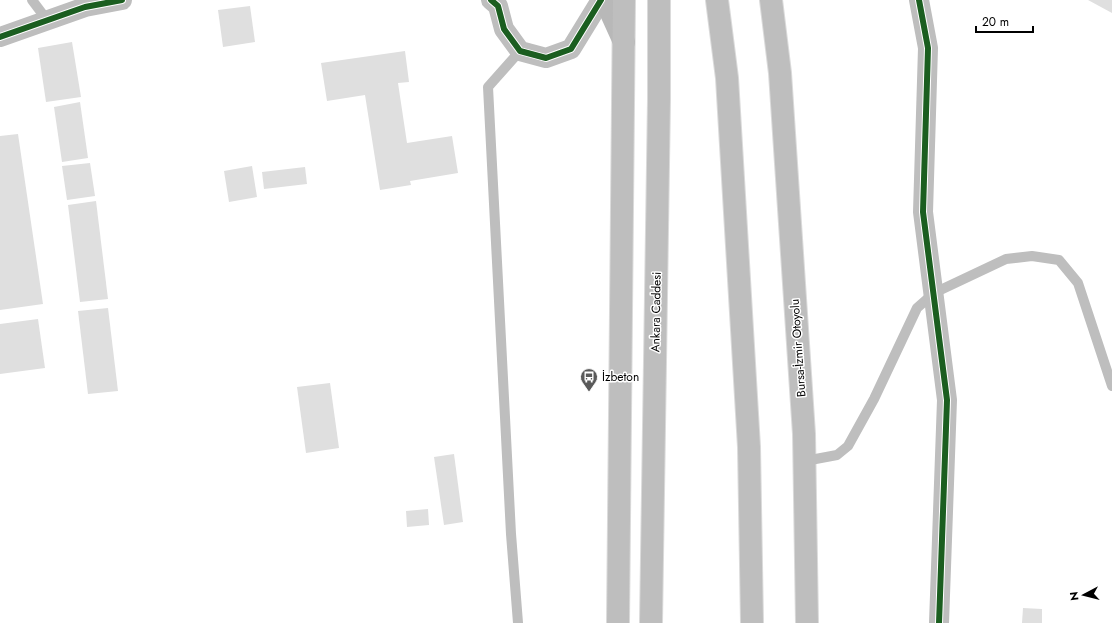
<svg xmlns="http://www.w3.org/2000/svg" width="1112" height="623" font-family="Jost,sans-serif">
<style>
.building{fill:#dfdfdf}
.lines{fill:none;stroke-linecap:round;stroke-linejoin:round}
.trunk-casing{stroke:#dbdbdb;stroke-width:24}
.motorway-casing{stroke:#dbdbdb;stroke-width:24}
.service{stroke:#bebebe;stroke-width:10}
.minor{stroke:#bebebe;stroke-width:20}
.secondary{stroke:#b8b8b8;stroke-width:22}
.trunk{stroke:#bebebe;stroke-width:22}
.motorway{stroke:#bebebe;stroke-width:22}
.cycleway-casing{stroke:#fff;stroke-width:8}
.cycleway{stroke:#1b5e20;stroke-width:6}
.labels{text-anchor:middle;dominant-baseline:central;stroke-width:3;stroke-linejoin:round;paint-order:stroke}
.street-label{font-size:12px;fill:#000;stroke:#fff}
.poi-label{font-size:12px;fill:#000;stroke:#fff;text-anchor:start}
</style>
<rect width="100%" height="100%" fill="#fff"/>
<g class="building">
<polygon points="1088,0 1112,0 1112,13"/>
<polygon points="250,6 255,42 223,47 218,10"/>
<polygon points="72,42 81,97 46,102 38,48"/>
<polygon points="405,51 409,82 398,83 407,143 452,136 458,173 410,181 411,185 380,190 365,95 327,101 321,63"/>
<polygon points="80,102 88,158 62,162 54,107"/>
<polygon points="18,134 43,304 0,310 0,136"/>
<polygon points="90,163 95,196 67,200 62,166"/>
<polygon points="252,166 257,197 229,202 224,171"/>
<polygon points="305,167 307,184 264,189 262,172"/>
<polygon points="96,201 108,299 80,302 68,205"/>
<polygon points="108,308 118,391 88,394 78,311"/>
<polygon points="38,319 45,368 0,374 0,324"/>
<polygon points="330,383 339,448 306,453 297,387"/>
<polygon points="454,454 463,522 444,525 434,457"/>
<polygon points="428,509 429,525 407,527 406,511"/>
<polygon points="1023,608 1042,609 1042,623 1022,623"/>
</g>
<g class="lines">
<g class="trunk-casing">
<g id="trunk">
<polyline points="618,623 624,0"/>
<polyline points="651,623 659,99 659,0"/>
</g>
</g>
<g class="motorway-casing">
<g id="motorway">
<polyline points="717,0 727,78 749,447 752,623"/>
<polyline points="771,0 780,73 804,434 807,623"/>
</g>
</g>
<g class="service">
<polyline points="32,0 47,20"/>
<polyline points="805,461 837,455 848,446 874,399 917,308 934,293 1006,259 1032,256 1059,260 1078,283 1112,386"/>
<polyline points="518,623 511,534 488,87 520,51"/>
</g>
<g class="minor">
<polyline points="491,0 498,6 504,29 520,51 546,58 571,49 601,0"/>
<polyline points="919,0 928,48 923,212 947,400 939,623"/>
<polyline points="0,37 85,7 122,0"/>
</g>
<polyline class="secondary" points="605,0 624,42"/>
<use href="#trunk" class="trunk"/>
<use href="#motorway" class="motorway"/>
<g class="cycleway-casing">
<g id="cycleway">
<polyline points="491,0 498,6 504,29 520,51 546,58 571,49 601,0"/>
<polyline points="919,0 928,48 923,212 947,400 939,623"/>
<polyline points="0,37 85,7 122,0"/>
</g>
</g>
<use href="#cycleway" class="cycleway"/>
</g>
<defs>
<g id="bus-pin" transform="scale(0.9)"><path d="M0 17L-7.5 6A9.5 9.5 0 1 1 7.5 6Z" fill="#595959" stroke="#fff"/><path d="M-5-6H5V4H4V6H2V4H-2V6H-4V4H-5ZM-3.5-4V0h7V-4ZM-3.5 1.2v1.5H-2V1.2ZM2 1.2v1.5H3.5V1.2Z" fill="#fff"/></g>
</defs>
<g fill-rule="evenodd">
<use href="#bus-pin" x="589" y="377"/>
</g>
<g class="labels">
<g class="street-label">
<text transform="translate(656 312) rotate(-89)">Ankara Caddesi</text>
<text transform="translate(798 348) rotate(-94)">Bursa-İzmir Otoyolu</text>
</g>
<g class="poi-label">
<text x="602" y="377">İzbeton</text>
</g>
</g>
<g transform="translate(1084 595) rotate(263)" stroke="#ffffff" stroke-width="3" paint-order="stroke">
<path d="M0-3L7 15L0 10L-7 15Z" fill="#000000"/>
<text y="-6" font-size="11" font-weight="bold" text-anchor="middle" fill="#000000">N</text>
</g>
<path d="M976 26v6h57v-6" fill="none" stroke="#000000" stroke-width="2"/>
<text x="982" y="26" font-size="12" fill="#000000" stroke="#ffffff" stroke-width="3" paint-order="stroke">20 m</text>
</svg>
